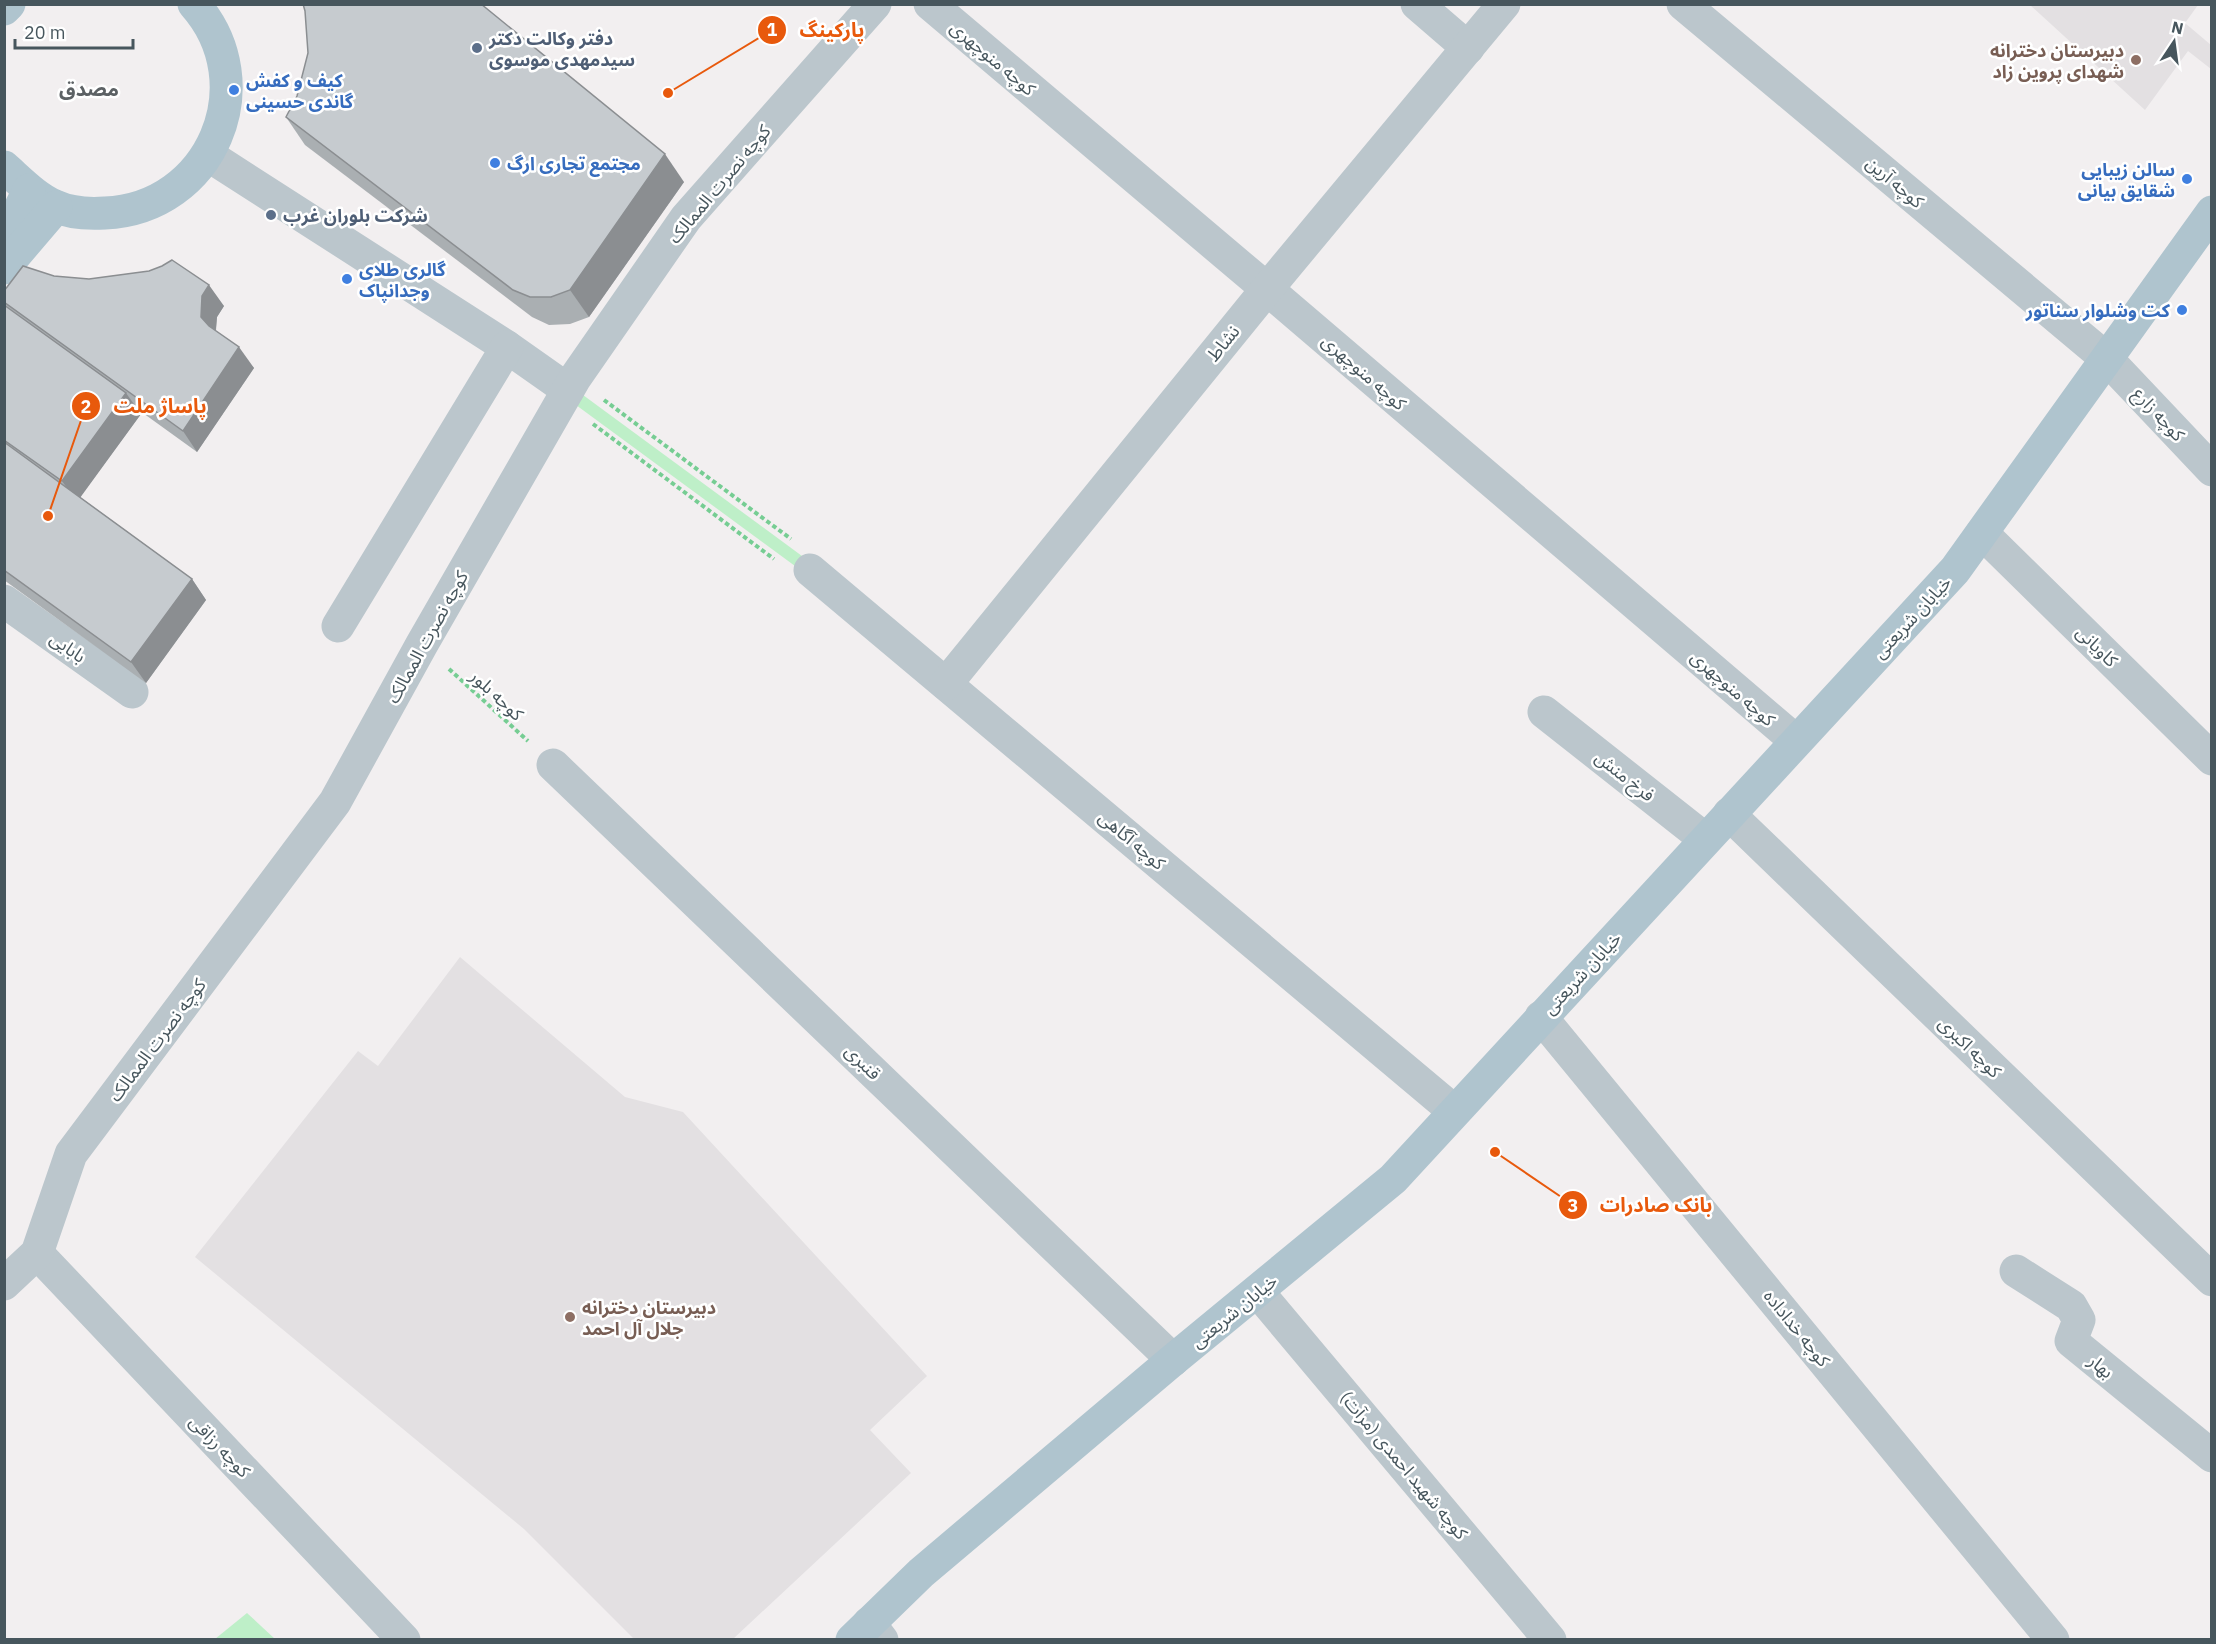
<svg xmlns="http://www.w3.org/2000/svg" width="2216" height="1644" font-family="'IBM Plex Sans','Noto Sans Arabic',sans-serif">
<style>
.education{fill:#e3e0e2}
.green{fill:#beefc8}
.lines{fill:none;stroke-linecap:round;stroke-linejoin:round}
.path{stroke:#76cd93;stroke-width:4;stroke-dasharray:4.5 3;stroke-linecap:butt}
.minor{stroke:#bbc6cc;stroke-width:33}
.major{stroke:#afc4ce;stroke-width:33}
.wall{fill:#aaafb2}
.shaded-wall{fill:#8b8e91}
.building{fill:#c6cbcf;stroke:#8b8e91;stroke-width:1.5}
.service-dot{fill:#5c6f8a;stroke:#fff;stroke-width:2}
.education-dot{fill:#8d6e63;stroke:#fff;stroke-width:2}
.shop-dot{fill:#3f7fe0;stroke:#fff;stroke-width:2}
.labels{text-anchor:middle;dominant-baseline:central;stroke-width:5;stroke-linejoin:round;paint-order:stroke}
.service-label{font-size:18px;font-weight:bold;fill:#4e5e75;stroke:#fff;text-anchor:start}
.education-label{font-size:18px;font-weight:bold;fill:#785e54;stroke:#fff;text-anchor:end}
.street-label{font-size:18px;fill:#47565d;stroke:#fff}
.shop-label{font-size:18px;font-weight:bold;fill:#366cbe;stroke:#fff;text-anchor:start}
.neighbourhood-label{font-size:20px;font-weight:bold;fill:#5c6164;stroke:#fff}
.leader{fill:none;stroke:#e8590c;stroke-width:2}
.callout-dot{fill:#e8590c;stroke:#fff;stroke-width:2}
.mark-label{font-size:18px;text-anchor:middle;font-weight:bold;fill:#fff}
.callout-label{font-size:20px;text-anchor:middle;font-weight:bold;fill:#e8590c;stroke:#fff;stroke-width:5;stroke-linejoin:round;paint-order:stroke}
</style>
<rect width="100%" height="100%" fill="#f2eff0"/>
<g class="education">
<polygon points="2030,5 2198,5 2185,23 2211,45 2211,69 2188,51 2145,110"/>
<polygon points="460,957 625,1097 683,1112 927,1376 870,1430 911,1473 733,1639 634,1639 524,1529 195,1257 358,1051 378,1066"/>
</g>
<g class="green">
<polygon points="583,395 802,556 795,566 576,405"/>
<polygon points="247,1613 275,1639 215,1639"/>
</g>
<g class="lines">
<g class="path">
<polyline points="604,400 791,539"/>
<polyline points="593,424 774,559"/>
<polyline points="449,669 528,741"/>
</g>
<g class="minor">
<polyline points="930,4 1267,289 1796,741"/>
<polyline points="1417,4 1468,48"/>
<polyline points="1683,4 2107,359 2212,470"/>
<polyline points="208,155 507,347 568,390"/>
<polyline points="1982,533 2212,759"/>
<polyline points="810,570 1454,1111"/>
<polyline points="4,601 132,692"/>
<polyline points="338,626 507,347"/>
<polyline points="946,684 1267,289 1504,4"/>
<polyline points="1544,712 1705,839"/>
<polyline points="553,765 1173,1360"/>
<polyline points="1729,814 2212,1280"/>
<polyline points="1541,1017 2053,1640"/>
<polyline points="37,1253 404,1640"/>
<polyline points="2016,1271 2071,1306 2079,1320 2071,1341 2212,1456"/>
<polyline points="4,1284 37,1253 71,1154 335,802 422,644 575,378 686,218 875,4"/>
<polyline points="1258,1292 1550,1640"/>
<polyline points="869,1623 882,1640"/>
</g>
<g class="major">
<polyline points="4,9 9,4"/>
<path d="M4 167C20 181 36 198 55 206 70 213 90 214 105 213 211 209 265 84 194 4"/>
<polyline points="4,241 29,190"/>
<polyline points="4,268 56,207"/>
<polyline points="852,1640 921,1573 1173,1360 1393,1179 1955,570 2212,212"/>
</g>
</g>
<g class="wall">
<polygon points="286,117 684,182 589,317 570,324 549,325 532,317 305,145"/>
<polygon points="162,266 224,306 217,317 216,331 254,368 197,452 136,408 141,414 80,497 192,579 206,600 146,683 4,580 4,291 54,276 89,279 149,271"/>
</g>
<g class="shaded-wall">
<polygon points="665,154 684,182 589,317 570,290"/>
<polygon points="209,285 224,306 217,317 215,338 201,317 202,296"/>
<polygon points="239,347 254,368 197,452 183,431"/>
<polygon points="126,393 141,414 77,502 62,481"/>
<polygon points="192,579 206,600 146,683 131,662"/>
</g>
<g class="building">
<polygon points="303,4 481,4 665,154 570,290 551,297 530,297 513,290 286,117 297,96 308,53 305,11"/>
<polygon points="172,260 209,285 202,296 201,317 209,326 239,347 183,431 4,302 4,291 23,266 54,276 89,279 149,271 162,266"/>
<polygon points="4,305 126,393 62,481 4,440"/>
<polygon points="4,442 192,579 131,662 4,570"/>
</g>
<g class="service-dot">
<circle cx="477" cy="48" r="6"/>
<circle cx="271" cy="215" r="6"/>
</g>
<g class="education-dot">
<circle cx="2136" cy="60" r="6"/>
<circle cx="570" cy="1317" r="6"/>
</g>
<g class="shop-dot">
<circle cx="234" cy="90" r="6"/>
<circle cx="495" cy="163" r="6"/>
<circle cx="2187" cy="179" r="6"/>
<circle cx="347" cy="279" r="6"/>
<circle cx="2182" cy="310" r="6"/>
</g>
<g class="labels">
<g class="service-label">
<text x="489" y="38">دفتر وکالت دکتر<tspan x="489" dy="21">سیدمهدی موسوی</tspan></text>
<text x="283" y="215">شرکت بلوران غرب</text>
</g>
<g class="education-label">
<text x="2124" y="50">دبیرستان دخترانه<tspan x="2124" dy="21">شهدای پروین زاد</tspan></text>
<text x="582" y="1307" text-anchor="start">دبیرستان دخترانه<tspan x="582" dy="21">جلال آل احمد</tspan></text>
</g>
<g class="street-label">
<text transform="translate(993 58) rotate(40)">کوچه منوچهری</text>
<text transform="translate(1895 182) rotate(40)">کوچه آرین</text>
<text transform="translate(719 184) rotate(-50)">کوچه نصرت الممالک</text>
<text transform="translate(1223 343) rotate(-51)">نشاط</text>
<text transform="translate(1364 372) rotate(41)">کوچه منوچهری</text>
<text transform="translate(2159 414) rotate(47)">کوچه زارع</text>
<text transform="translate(1912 617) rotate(-47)">خیابان شریعتی</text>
<text transform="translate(427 637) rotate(-61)">کوچه نصرت الممالک</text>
<text transform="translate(2097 646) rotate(45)">کاویانی</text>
<text transform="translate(68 647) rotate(35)">بابایی</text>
<text transform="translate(1733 688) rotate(41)">کوچه منوچهری</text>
<text transform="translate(497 695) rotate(43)">کوچه بلور</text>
<text transform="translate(1625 776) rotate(38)">فرخ منش</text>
<text transform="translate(1132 840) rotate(40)">کوچه آگاهی</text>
<text transform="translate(1582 973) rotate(-47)">خیابان شریعتی</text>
<text transform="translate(157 1040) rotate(-53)">کوچه نصرت الممالک</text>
<text transform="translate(1970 1047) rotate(44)">کوچه اکبری</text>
<text transform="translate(863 1062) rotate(44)">قنبری</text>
<text transform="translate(1234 1311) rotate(-39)">خیابان شریعتی</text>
<text transform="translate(1797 1328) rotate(51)">کوچه خداداده</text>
<text transform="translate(2101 1366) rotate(39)">بهار</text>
<text transform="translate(220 1446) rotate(46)">کوچه رزاقی</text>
<text transform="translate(1404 1465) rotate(50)">کوچه شهید احمدی (مرآت)</text>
</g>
<g class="shop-label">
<text x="246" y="80">کیف و کفش<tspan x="246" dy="21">گاندی حسینی</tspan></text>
<text x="507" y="163">مجتمع تجاری ارگ</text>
<text x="2175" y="169" text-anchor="end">سالن زیبایی<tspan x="2175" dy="21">شقایق بیانی</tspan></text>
<text x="359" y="269">گالری طلای<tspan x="359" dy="21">وجدانپاک</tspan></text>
<text x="2170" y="310" text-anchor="end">کت وشلوار سناتور</text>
</g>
<g class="neighbourhood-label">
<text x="89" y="88">مصدق</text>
</g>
</g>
<path class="leader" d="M668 93L772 30M48 516L86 406M1495 1152L1573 1205"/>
<g class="callout-dot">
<circle cx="668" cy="93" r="6"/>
<circle cx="48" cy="516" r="6"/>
<circle cx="1495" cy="1152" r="6"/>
<circle cx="772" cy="30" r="15"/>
<circle cx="86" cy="406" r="15"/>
<circle cx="1573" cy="1205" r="15"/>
</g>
<g class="mark-label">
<text x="772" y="36">1</text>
<text x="86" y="413">2</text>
<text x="1573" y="1212">3</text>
</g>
<g class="callout-label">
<text x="832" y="37">پارکینگ</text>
<text x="160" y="413">پاساژ ملت</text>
<text x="1656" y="1212">بانک صادرات</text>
</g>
<rect width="2216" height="1644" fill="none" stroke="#47565d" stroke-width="12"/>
<g transform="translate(2174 42) rotate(13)" stroke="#ffffff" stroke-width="4.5" paint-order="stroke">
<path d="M0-4.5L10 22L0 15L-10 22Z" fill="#47565d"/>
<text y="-9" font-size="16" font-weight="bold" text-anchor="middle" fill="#47565d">N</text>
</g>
<path d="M15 39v9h118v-9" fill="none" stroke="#47565d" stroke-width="3"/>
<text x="24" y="39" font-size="18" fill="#47565d" stroke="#ffffff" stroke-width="4.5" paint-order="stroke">20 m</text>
</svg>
